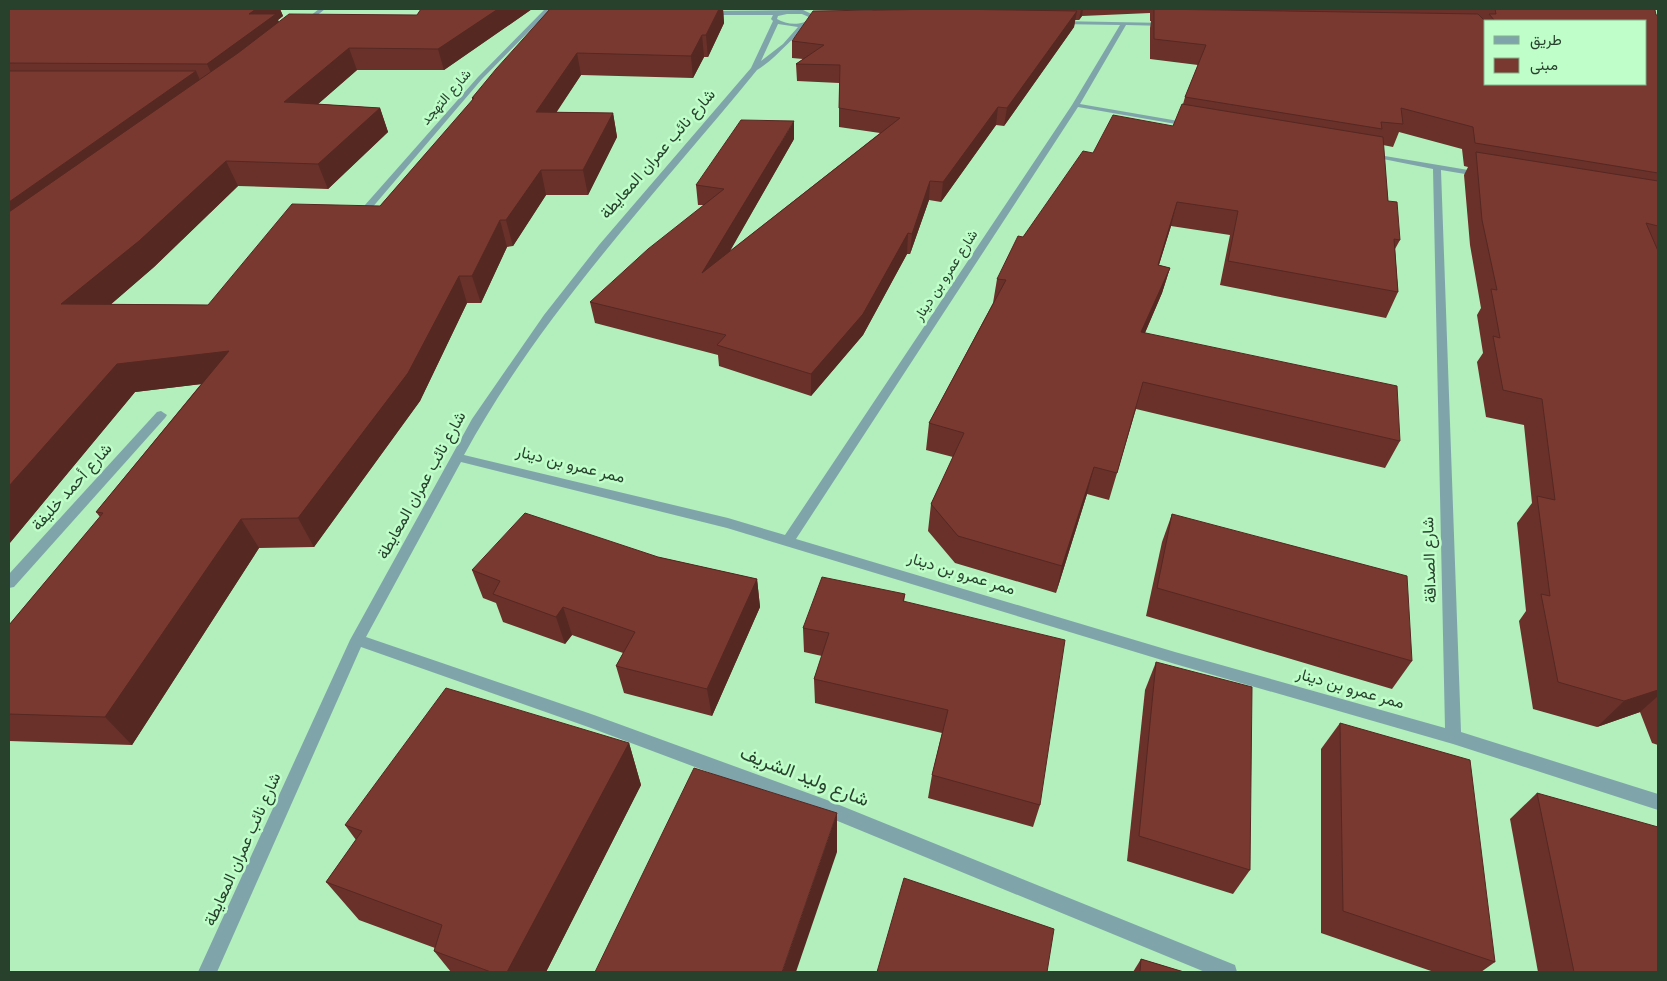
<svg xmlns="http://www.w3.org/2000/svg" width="1667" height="981" font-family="Georgia,Vazirmatn,serif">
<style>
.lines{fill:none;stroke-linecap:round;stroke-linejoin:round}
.minor{fill:#7fa5ab;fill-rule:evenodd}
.wall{fill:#693129;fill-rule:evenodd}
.shaded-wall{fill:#552822}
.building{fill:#7a3930;stroke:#552822}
.labels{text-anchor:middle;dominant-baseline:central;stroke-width:5;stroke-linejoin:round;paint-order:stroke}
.far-street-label{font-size:14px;fill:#28412d;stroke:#bffdc9}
.street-label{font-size:16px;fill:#28412d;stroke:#bffdc9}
.near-street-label{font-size:19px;fill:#28412d;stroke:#bffdc9}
</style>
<rect width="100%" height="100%" fill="#b2efbc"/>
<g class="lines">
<g class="minor">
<polygon points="319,9 325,9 304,26 300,26 300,24"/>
<polygon points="545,9 551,9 482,79 371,209 365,209 365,205 478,77"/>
<path d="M803 10 816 16 815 21C793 34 779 57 757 70 655 195 542 312 464 455L728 518 785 535 1072 105 1120 25 1058 24 1056 21 1168 23 1166 26 1126 25 1080 104 1190 123 1194 125 1193 127 1078 107 796 539 1175 652 1445 728 1433 169 1363 155 1367 153 1486 173 1487 175 1483 177 1441 170 1461 732 1658 794V810L1453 744 1175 664 727 528 461 462 366 637 594 715 827 800 1235 965 1237 972H1205L823 815 591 728 361 647 217 972H198L350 640 472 419 544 315 599 245 751 68 773 21 771 19 773 15H706L703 13 706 11ZM787 14H802L811 18C802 26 787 25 777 19L778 16ZM778 24 798 27 783 44 761 61Z"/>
<polygon points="161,411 167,415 165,418 14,587 9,588 9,574 157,412"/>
</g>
</g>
<g class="wall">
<polygon points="9,9 280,9 283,16 278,20 279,22 417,15 421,9 532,9 444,70 357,70 318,104 380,108 388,132 328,189 238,186 154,267 111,304 208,305 380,206 472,101 472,98 550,9 723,9 724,23 708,57 704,57 693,78 581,75 556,112 613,113 617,137 588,195 546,195 513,246 507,247 481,303 467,303 420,401 314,547 259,548 132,745 9,741 9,625 100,517 96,512 201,384 135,392 9,544"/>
<path d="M824 9H1219L1218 10H1221V9H1653L1656 15H1658V745L1652 743 1640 712 1597 727 1533 709 1519 621 1526 611 1517 523 1532 503 1524 425 1486 417 1477 362 1483 353 1477 315 1481 308 1470 245 1464 175 1468 167 1464 166 1462 149 1399 132 1393 147 1383 145 1388 201 1400 240 1395 249 1398 292 1386 318 1220 285 1230 235 1171 226 1159 265 1170 268 1162 293 1145 333 1400 441 1385 468 1136 409 1109 500 1087 494 1056 593 955 563 928 531 931 504 953 457 926 450 929 423 993 303 997 279 1023 237 1093 153 1173 126 1183 104 1185 97 1198 65 1150 59V28L1151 21H1150V13L1082 16 1079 20H1075L1074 27 1004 126 996 125 941 202 929 200 910 254H907L863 335 811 396 719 366 718 355 595 323 590 302 704 205H698L696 185 794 139 729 252 880 133 839 127V83L797 81 796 64 803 59 792 58V41L874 10H824ZM1486 21H1646V84H1486Z"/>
<polygon points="1172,514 1412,661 1392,689 1146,616 1162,542"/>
<polygon points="658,557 757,579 760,607 712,716 624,693 616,666 623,653 572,635 565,644 503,622 496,603 483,598 472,570"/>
<polygon points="905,594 904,602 1040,805 1033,827 928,798 932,775 942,733 815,703 814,679 822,656 804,652 803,628"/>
<polygon points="1156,662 1250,870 1233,894 1127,861 1145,690"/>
<polygon points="1340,723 1495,962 1481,972 1434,972 1321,933 1321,749"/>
<polygon points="629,743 641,785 546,972 451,972 434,951 435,948 359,920 326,882 356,840 345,825"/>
<polygon points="1537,793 1658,972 1538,972 1510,819"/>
<polygon points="1141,959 1184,972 1133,972"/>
</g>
<g class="shaded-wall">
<polygon points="256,9 280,9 283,16 278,20 284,34 217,86 207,64 249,14"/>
<polygon points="498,9 532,9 444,70 438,49"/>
<polygon points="719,9 723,9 724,23 708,57 706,35"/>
<polygon points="1081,9 1083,9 1082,16 1079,20"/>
<polygon points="1077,11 1074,27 1004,126 1007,108"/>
<polygon points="702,35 704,57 693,78 691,56"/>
<polygon points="349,48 357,70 294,125 284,102"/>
<polygon points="577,53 581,75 541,136 536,112"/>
<polygon points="196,71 206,94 9,240 9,202"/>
<polygon points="998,107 996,125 941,202 943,182"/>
<polygon points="380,108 388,132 328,189 318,164"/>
<polygon points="613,113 617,137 588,195 583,170"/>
<polygon points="794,121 794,139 705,295 702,273"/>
<polygon points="226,161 238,186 154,267 79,332 61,304"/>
<polygon points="541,170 546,195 513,246 506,220"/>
<polygon points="930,181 929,200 910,254 912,234"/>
<polygon points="1177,202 1171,226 1151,290 1158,265"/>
<polygon points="500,220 507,247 481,303 472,276"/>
<polygon points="908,233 907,254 863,335 811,396 811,374"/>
<polygon points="1170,268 1162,293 1134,358 1141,332"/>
<polygon points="459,276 467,303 420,401 314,547 298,518"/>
<polygon points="229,351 244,379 135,392 9,544 9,486 117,364"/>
<polygon points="1094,467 1087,494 1056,593 1062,566"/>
<polygon points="241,519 259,548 132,745 105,717"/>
<polygon points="757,579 760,607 712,716 707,689"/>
<polygon points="563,607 572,635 565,644 556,617"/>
<polygon points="1658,690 1658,696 1640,712 1597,727 1624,701"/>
<polygon points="629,743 641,785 546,972 507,972"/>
<polygon points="837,813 837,852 796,972 782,972"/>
</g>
<g class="building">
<polygon points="9,9 256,9 249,14 276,14 207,64 9,63"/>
<polygon points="421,9 498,9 438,49 349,48 284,102 380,108 318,164 226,161 139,241 61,304 208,305 292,204 380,206 474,98 472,98 496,69 550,9 719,9 706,35 702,35 691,56 577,53 536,112 613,113 583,170 541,170 506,220 500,220 472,276 459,276 408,373 298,518 241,519 105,717 9,714 9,625 103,513 96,512 229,351 117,364 9,486 9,212 238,53 289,14 417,15"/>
<polygon points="947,9 1077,11 1007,108 998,107 943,182 930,181 912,234 908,233 863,314 811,374 717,345 726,335 590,302 648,249 724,189 696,185 741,120 794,121 702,273 900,118 839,108 840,65 796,64 824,45 792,41 813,11"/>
<polygon points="1154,9 1478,14 1486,22 1486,84 1646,84 1646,21 1495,21 1489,14 1496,14 1495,9 1653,9 1655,10 1656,15 1658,15 1658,173 1475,143 1473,127 1401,108 1403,124 1381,122 1382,129 1185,97 1206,45 1154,39"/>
<polygon points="9,71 196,71 9,202"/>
<polygon points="1182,104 1383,137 1388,201 1397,202 1400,240 1394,239 1398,292 1228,261 1238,211 1177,202 1158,265 1170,268 1141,332 1397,386 1400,441 1143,382 1117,473 1094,467 1062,566 958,536 931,504 964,433 929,423 1006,280 997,279 1018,236 1023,237 1083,151 1093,153 1113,115 1173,126"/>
<polygon points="1476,152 1658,181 1658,226 1646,223 1658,251 1658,690 1624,701 1558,682 1541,594 1550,596 1537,496 1555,500 1542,399 1503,390 1493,336 1500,338 1491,289 1497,290 1482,220"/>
<polygon points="525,513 658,557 757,579 707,689 616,666 635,632 563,607 556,617 493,594 500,581 472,570"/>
<polygon points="1172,514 1407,576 1412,661 1157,588"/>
<polygon points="822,577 905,594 903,601 1065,640 1040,805 932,775 948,710 814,679 829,633 803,628"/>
<polygon points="1156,662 1252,687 1250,870 1139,836"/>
<polygon points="446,688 629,743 507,972 491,972 434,951 442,925 326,882 362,831 345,825"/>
<polygon points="1340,723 1470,760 1495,962 1343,911"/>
<polygon points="694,768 837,813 782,972 595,972"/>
<polygon points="1537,793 1658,827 1658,972 1574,972"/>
<polygon points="904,878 1054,929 1047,972 877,972"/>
<polygon points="1141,959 1184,972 1140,972"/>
</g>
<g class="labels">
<g class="far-street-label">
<text transform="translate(447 98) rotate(-49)">شارع التهجد</text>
<text transform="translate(947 276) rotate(-57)">شارع عمرو بن دينار</text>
</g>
<g class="street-label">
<text transform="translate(659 155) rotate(-49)">شارع نائب عمران المعايطة</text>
<text transform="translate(570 466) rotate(14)">ممر عمرو بن دينار</text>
<text transform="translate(423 486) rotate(-61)">شارع نائب عمران المعايطة</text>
<text transform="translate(73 488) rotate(-48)">شارع أحمد خليفة</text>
<text transform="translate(1431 560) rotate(-92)">شارع الصداقة</text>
<text transform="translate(961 575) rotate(17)">ممر عمرو بن دينار</text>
<text transform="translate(1350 690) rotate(16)">ممر عمرو بن دينار</text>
<text transform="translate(244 850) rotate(-66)">شارع نائب عمران المعايطة</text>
</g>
<g class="near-street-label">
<text transform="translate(804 778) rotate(21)">شارع وليد الشريف</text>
</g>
</g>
<rect width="1667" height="981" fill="none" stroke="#28412d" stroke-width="20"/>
<rect x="1484" y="20" width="162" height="65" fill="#bffdc9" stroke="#83b28b"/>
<rect x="1494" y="36" width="25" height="8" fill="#7fa5ab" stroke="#83b28b"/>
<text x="1530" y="45" font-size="15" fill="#28412d">طريق</text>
<rect x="1494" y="58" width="25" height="15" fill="#7a3930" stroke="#83b28b"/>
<text x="1530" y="70" font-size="15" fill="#28412d">مبنى</text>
</svg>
